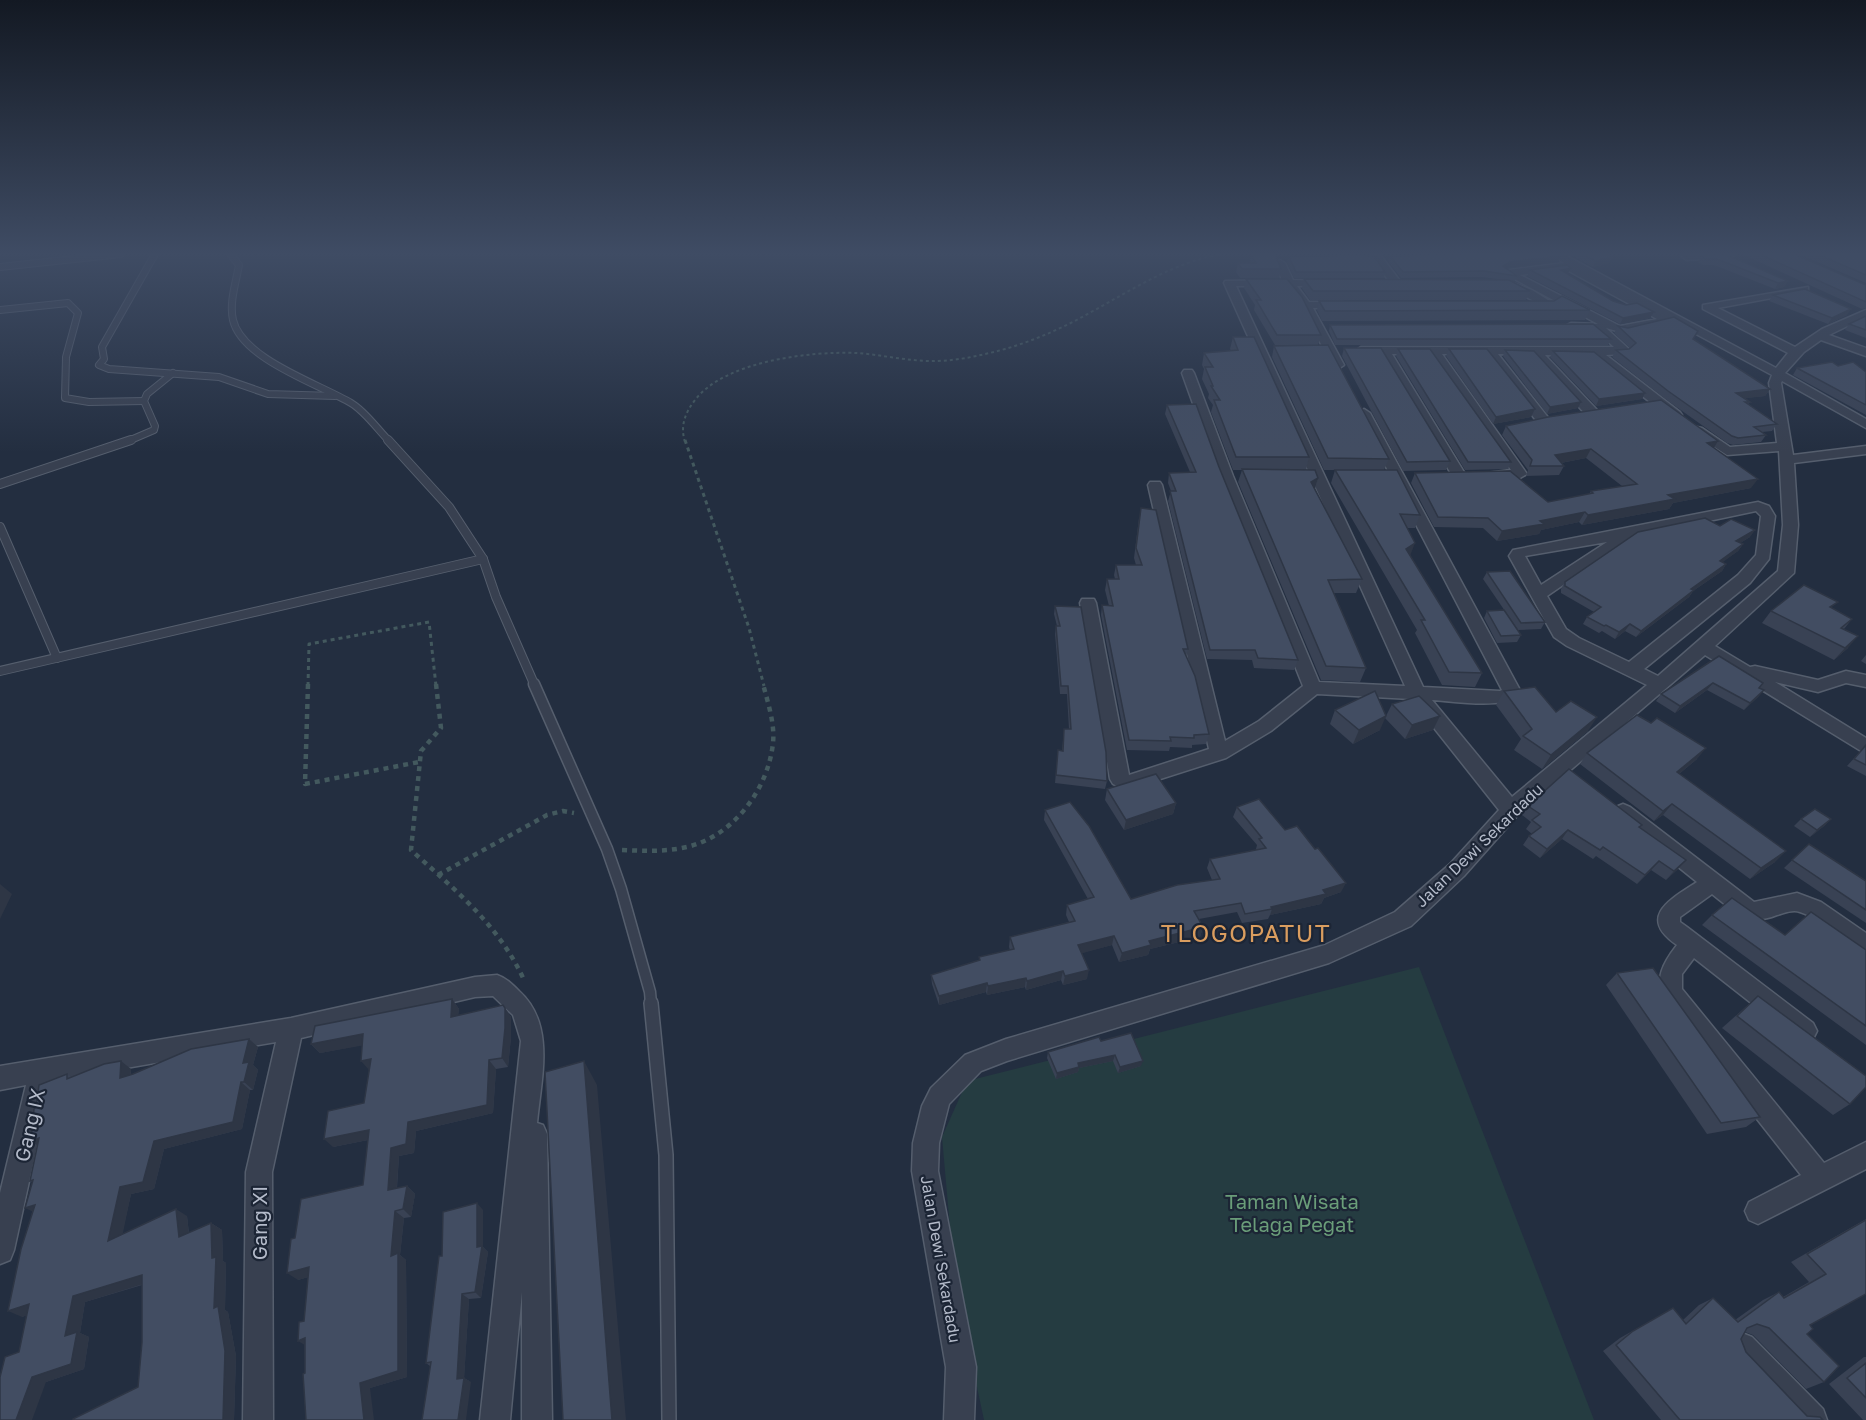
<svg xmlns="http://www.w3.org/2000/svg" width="1866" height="1420" font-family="'Golos Text',sans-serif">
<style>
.green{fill:#253c41}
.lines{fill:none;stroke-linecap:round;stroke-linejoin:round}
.service-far3-casing{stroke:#555e6d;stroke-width:8}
.service-far2-casing{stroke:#555e6d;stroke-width:10}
.service-far1-casing{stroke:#555e6d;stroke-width:13}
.service-casing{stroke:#555e6d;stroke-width:16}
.minor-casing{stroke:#555e6d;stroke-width:3}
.path-far2{stroke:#43595e;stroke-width:2;stroke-dasharray:3 3;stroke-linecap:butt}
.path-far1{stroke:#43595e;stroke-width:3;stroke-dasharray:4 4;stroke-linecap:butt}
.path{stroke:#43595e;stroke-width:4.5;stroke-dasharray:5 5;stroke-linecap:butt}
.service-far3{stroke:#384050;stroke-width:6}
.service-far2{stroke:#384050;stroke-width:8}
.service-far1{stroke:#384050;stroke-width:10}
.service{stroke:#384050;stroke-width:13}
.minor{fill:#384050;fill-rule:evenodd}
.wall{fill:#394254}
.shaded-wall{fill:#2e3645}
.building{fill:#424d62;stroke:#2e3645;stroke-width:1.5}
.labels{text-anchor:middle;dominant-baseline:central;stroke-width:4.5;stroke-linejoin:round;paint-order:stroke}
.street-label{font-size:16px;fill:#b4bbca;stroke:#1c2535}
.near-street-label{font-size:20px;fill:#b4bbca;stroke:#1c2535}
.near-park-label{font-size:20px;fill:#6a9d79;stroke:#1c2535}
.near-quarter-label{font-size:24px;letter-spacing:1.5px;fill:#da9d5f;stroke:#1c2535}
</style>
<rect width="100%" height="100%" fill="#232e40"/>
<polygon class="green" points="1419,967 1594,1420 984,1420 955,1284 942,1137 967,1081"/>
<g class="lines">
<g class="service-far3-casing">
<g id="service-far3">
<polyline points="155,254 102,347 104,359 99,365 109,369 219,377 268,394 335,396"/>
<path d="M230 254 239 265C236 282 229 303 233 320 242 359 319 384 351 403 365 411 378 430 390 442"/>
<polyline points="0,267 121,254"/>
<polyline points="0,310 68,303 78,313 66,357 65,398 89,402 144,401"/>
<polyline points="126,442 154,430 155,426 144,401 147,394 173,373"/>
</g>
</g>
<g class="service-far2-casing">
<g id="service-far2">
<polyline points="388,440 449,507 483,559 496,597 535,686"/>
<polyline points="0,484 131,440"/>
<polyline points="0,527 57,658"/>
<polyline points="0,671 483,559"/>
</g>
</g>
<g class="service-far1-casing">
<polyline id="service-far1" points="534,684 607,849 621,889 650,992 651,1004"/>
</g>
<g class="service-casing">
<polyline id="service" points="651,1003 666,1155 669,1420"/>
</g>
<g class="minor-casing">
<g id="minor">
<path d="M1550 254H1563L1776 368 1788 353 1703 309V305L1808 287V291L1804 292 1718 308 1795 347 1822 329 1866 310V317L1829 335 1866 348V356L1821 340 1804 352 1785 373 1866 419V428L1782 381 1781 383 1793 455 1866 446V454L1794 463 1798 525 1794 573 1715 646 1750 667 1755 666 1818 680 1846 671 1866 675V687L1846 683 1818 692 1775 682 1866 738V754L1705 655 1518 815 1464 876 1411 926 1329 963 1007 1061 981 1071 949 1104 939 1143 938 1171 976 1367 974 1420H944L946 1367 912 1171 913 1143 922 1106 931 1088 965 1055 1006 1039 1325 945 1395 912 1450 864 1499 810 1411 699 1317 694 1271 731 1226 758 1126 790 1113 784 1110 779 1080 603 1082 599H1094L1096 603 1129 775 1209 749 1148 485 1150 482H1160L1162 485 1225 741 1259 721 1303 686 1219 476 1182 373 1184 370H1192L1194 373 1233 476 1319 682 1405 686 1224 283 1225 281 1282 280 1275 263 1280 260 1285 263 1293 280 1332 281 1333 283 1328 286H1297L1309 302H1343L1349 305 1343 308H1313L1344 365 1338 369 1332 365 1301 306 1286 286H1236L1423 687 1500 691 1502 690 1358 413 1364 409 1370 413 1521 692C1510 711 1452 701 1432 700L1512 797 1647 685 1567 646 1554 637 1509 556 1513 550 1758 502 1769 506 1775 516 1769 559 1750 583 1644 669 1658 676 1778 571 1783 525 1779 451 1727 455 1690 431 1697 427 1702 428 1730 447 1777 443 1769 383 1772 375 1672 321 1624 333 1606 328 1630 350 1624 354 1606 355 1680 412 1682 415 1680 418H1670L1592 356 1545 355 1598 411 1599 414 1598 417H1588L1532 355 1498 354 1550 420 1548 423H1538L1485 354H1442L1527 474 1520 478 1486 479 1484 476 1486 473 1511 470 1430 354H1392L1467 477 1465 480H1455L1453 477 1380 354 1361 355 1355 351 1361 347H1614L1595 330 1571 329 1565 326 1571 323 1598 324 1503 273 1508 270 1564 263ZM1565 269 1657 319 1620 326 1520 275ZM1756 511 1761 516 1756 555 1738 575 1629 662 1579 638 1566 629 1547 596 1633 537ZM1607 542 1541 585 1525 556Z"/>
<polygon points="1686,254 1736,254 1731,257 1687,260 1682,257"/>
<polygon points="1377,255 1381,256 1400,281 1400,285 1392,285 1373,260 1373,256"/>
<polygon points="1508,281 1532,290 1556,305 1550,308 1528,307 1528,303 1536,302 1504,286 1503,284"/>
<path d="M1623 804 1630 807 1754 902 1797 893 1821 902 1866 933V955C1841 946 1825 920 1800 912 1792 909 1785 913 1777 915 1747 927 1735 912 1712 894L1680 917V922L1687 927 1813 1023 1817 1031 1813 1039 1805 1042 1797 1039 1694 958 1682 974V989L1824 1163 1866 1142V1169L1758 1224 1749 1220 1745 1211 1749 1202 1801 1175 1664 1001C1654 979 1663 963 1677 945 1636 917 1671 899 1697 882L1616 817 1613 812 1616 807Z"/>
<path d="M497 975C506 978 512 984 519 991 556 1024 541 1079 537 1123L543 1125 547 1134 552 1420H522V1292L510 1420H480L521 1041 513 1015 493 996 475 997 301 1038 272 1172 273 1420H243L246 1172 276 1042 51 1081 14 1250 10 1260 0 1264V1193L26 1085 0 1090V1066L291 1018 475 977Z"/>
<polygon points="1742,1333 1752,1337 1823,1409 1827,1420 1791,1420 1732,1357 1728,1347 1732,1337"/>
</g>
</g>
<path class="path-far2" d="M685 442C680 426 685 413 695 400 725 361 810 351 857 353 884 355 911 362 938 361 961 360 983 355 1005 349 1036 340 1065 327 1093 311 1135 288 1173 263 1221 254"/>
<g class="path-far1">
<polyline points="685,440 749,628 764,686"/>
<polyline points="308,686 309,644 429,622 436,686"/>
</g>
<g class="path">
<polyline points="308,684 305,784 419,762"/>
<path d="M436 684 441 728 421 751 411 850C455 890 499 925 524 980"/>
<path d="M622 850C644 851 665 852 687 847 733 836 768 790 773 743 775 724 768 703 763 684"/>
<polyline points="438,875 547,815 563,811 574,813"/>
</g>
<use href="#service-far3" class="service-far3"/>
<use href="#service-far2" class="service-far2"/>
<use href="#service-far1" class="service-far1"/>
<use href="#service" class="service"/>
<use href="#minor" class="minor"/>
</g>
<g class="wall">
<polygon points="1251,254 1281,269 1279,278 1240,278 1236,272 1238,263 1250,263"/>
<polygon points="1569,254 1606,254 1612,257 1609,263 1593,267"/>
<polygon points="1725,254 1788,281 1784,287 1775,289 1714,265 1703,265 1698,262 1701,256"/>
<polygon points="1742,254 1794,254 1866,285 1866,308 1862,309"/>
<polygon points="1799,254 1866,254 1866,283"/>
<polygon points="1390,256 1560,256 1558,262 1506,269 1517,276 1514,282 1511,281 1530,291 1526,300 1310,300 1302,288 1304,279 1505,280 1482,277 1401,278 1388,261"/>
<polygon points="1289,257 1385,272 1384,278 1294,278 1287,262"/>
<polygon points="1530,270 1568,273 1567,274 1613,301 1650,318 1620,324 1527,276"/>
<polygon points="1246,279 1321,335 1318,345 1275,345 1254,310 1255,305 1244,288"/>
<polygon points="1773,295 1847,315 1828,324 1769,301"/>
<polygon points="1319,301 1590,310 1585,320 1322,321 1317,310"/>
<polygon points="1866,316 1866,338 1845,330 1849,324"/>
<polygon points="1330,325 1611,339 1608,345 1335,345 1329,331"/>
<polygon points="1618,326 1693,339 1770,389 1765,396 1745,398 1750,402 1748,404 1777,424 1772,431 1762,432 1766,435 1761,442 1733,445 1727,443 1664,398 1612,357 1616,350 1629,349 1630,348 1614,333"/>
<polygon points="1233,337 1309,457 1306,470 1318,478 1315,489 1362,579 1356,593 1334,593 1366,668 1360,682 1321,680 1238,482 1242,470 1233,470 1211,412 1213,405 1208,398 1209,394 1202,379 1204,369 1202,365 1204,353 1231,351 1230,349"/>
<polygon points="1274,346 1389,459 1384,470 1420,515 1415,528 1407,528 1410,556 1482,673 1475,687 1442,685 1415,633 1417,630 1331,483 1335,470 1352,470 1324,470 1272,357"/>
<polygon points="1344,348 1450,461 1446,470 1403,471 1342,356"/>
<polygon points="1398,349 1511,462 1508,469 1465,470 1396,356"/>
<polygon points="1449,349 1535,409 1531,417 1493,424 1446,356"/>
<polygon points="1505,350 1581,402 1578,408 1547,414 1503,356"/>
<polygon points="1553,351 1645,393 1642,399 1596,406 1550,357"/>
<polygon points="1838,366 1866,372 1866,415 1793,375 1797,368"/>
<polygon points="1167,405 1219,467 1298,660 1294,670 1254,668 1252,660 1207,659 1168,501 1171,491 1168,483 1169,473 1190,472 1165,414"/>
<polygon points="1506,426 1714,447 1751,488 1673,503 1669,509 1582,525 1579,522 1541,530 1539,534 1497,541 1483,528 1434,527 1411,483 1415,473 1548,502 1589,494 1591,491 1622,486 1586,458 1561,463 1564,466 1559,475 1526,476 1528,470 1502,435"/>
<polygon points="1139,518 1188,649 1186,657 1209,734 1206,744 1192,745 1192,748 1170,747 1169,751 1127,750 1101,615 1102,605 1109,606 1105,590 1107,579 1115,579 1114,575 1116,565 1136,565 1134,558"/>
<polygon points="1720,526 1750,537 1740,543 1743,544 1738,551 1722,562 1726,564 1722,571 1693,591 1689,597 1636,637 1625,631 1615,639 1602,631 1599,633 1583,624 1587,617 1594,612 1561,593 1561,589 1565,582"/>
<polygon points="1487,572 1545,622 1541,629 1518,630 1483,579"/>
<polygon points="1055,606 1107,781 1105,789 1055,783 1058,750 1062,751 1064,729 1069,729 1067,694 1060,694 1055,634 1056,626 1057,626 1054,614"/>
<polygon points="1832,609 1852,619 1844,629 1848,648 1834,660 1762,623 1771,611"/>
<polygon points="1487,611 1521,635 1517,642 1497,643 1484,618"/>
<polygon points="1866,655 1866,664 1861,661"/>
<polygon points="1719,656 1764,690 1758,697 1744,710 1707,690 1675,713 1656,701 1661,694"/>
<polygon points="1504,691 1556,712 1588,731 1542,769 1514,750 1521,739 1496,705"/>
<polygon points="1392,704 1440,716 1433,730 1405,739 1385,718"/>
<polygon points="1335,710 1380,730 1353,744 1330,724"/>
<polygon points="1866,745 1866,776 1847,766"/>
<polygon points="1587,753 1697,759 1679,774 1775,862 1750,879 1663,815 1654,821 1580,764"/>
<polygon points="1107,789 1176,803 1173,814 1124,830 1105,800"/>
<polygon points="1528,806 1642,825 1640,827 1678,869 1666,880 1651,870 1637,884 1596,856 1593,859 1562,839 1540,858 1523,845 1529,836 1532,834 1526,829 1531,822 1522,815"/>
<polygon points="1237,807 1285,830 1341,892 1324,898 1321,904 1270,915 1268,919 1242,923 1237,912 1199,919 1203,927 1200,937 1150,949 1148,955 1119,962 1112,945 1081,953 1087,979 1063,985 1061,980 1026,990 1025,987 987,995 986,992 939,1005 932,984 931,975 979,961 979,957 1010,950 1009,947 1010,937 1069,922 1066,915 1067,905 1088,899 1044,820 1045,810 1131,899 1212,880 1207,868 1210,859 1256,850 1256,849 1257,845 1233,817"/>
<polygon points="1801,819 1831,819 1824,826 1810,837 1794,826"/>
<polygon points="1809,844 1866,881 1866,923 1784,868"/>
<polygon points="1712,915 1785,935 1866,950 1866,1045 1702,925"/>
<polygon points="1617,973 1760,1117 1746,1127 1707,1134 1606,985"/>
<polygon points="1758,996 1850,1104 1833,1115 1722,1028"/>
<polygon points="452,999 459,1009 458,1015 505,1008 511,1017 511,1037 508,1067 496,1069 493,1113 416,1131 414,1153 399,1156 397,1188 407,1186 415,1194 411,1217 404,1218 400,1255 406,1260 407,1377 370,1388 305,1373 304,1321 308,1277 298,1280 295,1238 363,1185 368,1140 333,1147 364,1103 369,1070 362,1045 320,1053 311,1044"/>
<polygon points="249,1039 258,1047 253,1065 258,1070 253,1090 250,1090 242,1129 164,1149 154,1189 131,1194 122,1234 187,1216 189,1233 211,1223 222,1230 223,1261 226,1263 225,1310 228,1312 236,1356 234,1420 73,1420 138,1387 142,1342 142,1285 85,1302 80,1333 89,1337 84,1369 46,1382 19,1352 27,1315 22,1317 32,1212 32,1182 30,1181 38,1145 31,1141 67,1074 72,1077 131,1069 131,1075"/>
<polygon points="1101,1041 1141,1066 1118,1073 1113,1061 1079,1068 1078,1072 1056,1079 1047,1058 1048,1052"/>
<polygon points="483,1210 483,1247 488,1252 481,1298 469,1299 464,1378 471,1382 430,1366 426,1363 442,1256"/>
<polygon points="1866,1219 1866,1294 1810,1325 1807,1334 1824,1382 1806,1389 1753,1335 1745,1332 1741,1339 1746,1352 1807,1416 1823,1420 1661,1420 1603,1351 1620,1338 1673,1308 1683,1320 1699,1305 1713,1298 1735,1320 1763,1300 1779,1292 1783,1297 1809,1282 1791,1262"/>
<polygon points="1864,1357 1866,1357 1866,1420 1863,1420 1829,1384"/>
</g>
<g class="shaded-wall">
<polygon points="1560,256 1558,262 1508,268 1501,272 1503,266 1510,262"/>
<polygon points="1612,257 1609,263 1593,267 1595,261"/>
<polygon points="1571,268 1568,273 1558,276 1561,270"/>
<polygon points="1788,281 1784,287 1775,289 1778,283"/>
<polygon points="1851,309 1847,315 1828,324 1832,318"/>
<polygon points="1654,312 1650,318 1620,324 1623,318"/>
<polygon points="1770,389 1765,396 1732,400 1736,393"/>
<polygon points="1645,393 1642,399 1596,406 1599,399"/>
<polygon points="1581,402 1578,408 1547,414 1550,407"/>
<polygon points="1535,409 1531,417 1493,424 1496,417"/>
<polygon points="1718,441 1712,451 1707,443"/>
<polygon points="1591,449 1586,458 1550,465 1555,455"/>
<polygon points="1318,478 1314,491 1311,482"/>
<polygon points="1758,479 1751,488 1673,503 1669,509 1582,525 1588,515 1668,495"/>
<polygon points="1585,512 1579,522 1541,530 1539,534 1497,541 1502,531 1540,521"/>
<polygon points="1755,530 1750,537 1732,548 1736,541"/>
<polygon points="1415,543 1410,556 1406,549"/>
<polygon points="1743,544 1738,551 1715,568 1720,561"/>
<polygon points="1726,564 1722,571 1693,591 1689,597 1636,637 1641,631 1691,589"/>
<polygon points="1630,624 1625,631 1615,639 1619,632"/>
<polygon points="1858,636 1848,648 1834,660 1845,648"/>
<polygon points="1713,683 1707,690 1675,713 1680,706"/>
<polygon points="1764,690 1758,697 1744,710 1750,703"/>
<polygon points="1386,716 1380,730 1353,744 1359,730"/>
<polygon points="1440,716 1433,730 1405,739 1412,725"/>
<polygon points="1597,717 1588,731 1542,769 1551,755"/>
<polygon points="1706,748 1697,759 1668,783 1677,772"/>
<polygon points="1176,803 1173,814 1124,830 1126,820"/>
<polygon points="1672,804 1663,815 1654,821 1663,811"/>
<polygon points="1831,819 1824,826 1810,837 1817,830"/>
<polygon points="1568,830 1562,839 1540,858 1547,849"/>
<polygon points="1786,851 1775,862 1750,879 1761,868"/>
<polygon points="1686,860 1678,869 1666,880 1674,871"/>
<polygon points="1659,861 1651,870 1637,884 1645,875"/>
<polygon points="1346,883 1341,892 1324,898 1321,904 1270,915 1272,909 1271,907"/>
<polygon points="0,884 12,894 0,919"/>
<polygon points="1203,927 1200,937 1150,949 1148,955 1119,962 1122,953 1149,941"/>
<polygon points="1114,936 1112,945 1076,955 1078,945"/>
<polygon points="1089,970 1087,979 1063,985 1065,976"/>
<polygon points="1063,971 1061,980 1026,990 1027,981"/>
<polygon points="1026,978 1025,987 987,995 988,986"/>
<polygon points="987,983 986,992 939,1005 939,996"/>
<polygon points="452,999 459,1009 457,1026 451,1017"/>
<polygon points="505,1008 511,1017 511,1037 508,1067 502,1058"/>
<polygon points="363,1034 371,1044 320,1053 311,1044"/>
<polygon points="249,1039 258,1047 253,1065 258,1070 253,1090 244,1082 243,1063"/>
<polygon points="1115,1055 1113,1061 1079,1068 1078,1072 1056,1079 1057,1073 1078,1063"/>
<polygon points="371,1059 369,1070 361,1061"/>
<polygon points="489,1060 496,1069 493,1113 416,1131 414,1153 399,1156 396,1198 388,1190 391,1148 408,1122"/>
<polygon points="121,1061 131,1069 130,1086 120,1078"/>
<polygon points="584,1061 597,1085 626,1420 612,1420"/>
<polygon points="1143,1061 1141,1066 1118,1073 1120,1067"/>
<polygon points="241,1082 250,1090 242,1129 164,1149 154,1189 131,1194 120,1247 108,1241 120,1187 154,1141"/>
<polygon points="369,1130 378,1138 333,1147 324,1139"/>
<polygon points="39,1138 43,1149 31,1141"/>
<polygon points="407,1186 415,1194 411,1217 403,1209"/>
<polygon points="477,1203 483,1210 483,1247 488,1252 481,1298 475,1292 477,1247"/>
<polygon points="35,1205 38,1214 25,1208"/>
<polygon points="176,1209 187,1216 190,1244 179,1237"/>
<polygon points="395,1211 404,1218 400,1255 406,1260 407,1377 370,1388 374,1420 364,1420 360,1383 391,1256"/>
<polygon points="211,1223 222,1230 223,1261 226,1263 225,1310 228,1312 236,1356 234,1420 223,1420 214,1308"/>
<polygon points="309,1267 319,1274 298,1280 287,1273"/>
<polygon points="142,1275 153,1281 85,1302 80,1333 89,1337 84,1369 46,1382 32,1420 16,1420 32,1377 65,1336 73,1296"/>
<polygon points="462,1294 469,1299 464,1379 464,1378 471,1382 466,1420 458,1420 457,1379"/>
<polygon points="29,1304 43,1310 22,1317 8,1311"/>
<polygon points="305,1338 308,1347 298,1341"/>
</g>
<g class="building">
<polygon points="1251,254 1275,254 1281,269 1242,269 1238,263 1256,263"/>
<polygon points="1473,254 1558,254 1560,256 1510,262 1503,266 1517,276 1484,271 1403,272 1390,256"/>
<polygon points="1582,254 1606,254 1612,257 1595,261"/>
<polygon points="1725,254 1788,281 1778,283 1717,259 1706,259 1701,256"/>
<polygon points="1759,254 1794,254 1866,285 1866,302"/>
<polygon points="1817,254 1866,254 1866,275"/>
<polygon points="1355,255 1374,256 1385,272 1296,272 1289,257"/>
<polygon points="1567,265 1571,268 1561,270 1613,301 1626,305 1637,303 1654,312 1623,318 1530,270"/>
<polygon points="1246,279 1287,279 1302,297 1321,335 1277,335 1256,300 1261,300"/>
<polygon points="1304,279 1509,280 1530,291 1313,291"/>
<polygon points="1805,289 1851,309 1832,318 1773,295"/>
<polygon points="1562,296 1590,310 1325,311 1319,301 1554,301"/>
<polygon points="1866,316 1866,330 1849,324"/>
<polygon points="1674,317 1698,331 1693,339 1770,389 1736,393 1750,402 1745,402 1777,424 1754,427 1766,435 1738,438 1732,436 1668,391 1616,350 1629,349 1636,343 1618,326 1628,328"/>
<polygon points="1593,324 1611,339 1337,339 1330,325"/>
<polygon points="1233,337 1254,337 1309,457 1236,457 1214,400 1220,400 1211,386 1213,386 1205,367 1213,367 1204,353 1238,350"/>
<polygon points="1328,345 1389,459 1328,458 1274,346"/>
<polygon points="1344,348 1381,348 1450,461 1407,462"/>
<polygon points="1398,349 1430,349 1511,462 1468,462"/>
<polygon points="1449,349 1487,349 1535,409 1496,417"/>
<polygon points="1505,350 1534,351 1581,402 1550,407"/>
<polygon points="1553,351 1594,352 1645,393 1599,399"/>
<polygon points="1832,362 1838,366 1853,362 1866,372 1866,405 1797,368"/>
<polygon points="1661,400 1718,441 1707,443 1758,479 1668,495 1675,499 1588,515 1585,512 1540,521 1544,524 1502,531 1488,518 1438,517 1415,473 1510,471 1548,502 1593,493 1591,491 1637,484 1591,449 1555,455 1564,466 1530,466 1532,460 1506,426 1548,417"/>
<polygon points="1196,404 1219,467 1298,660 1258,658 1255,650 1210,650 1170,491 1176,491 1169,473 1196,472 1167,405"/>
<polygon points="1242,469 1315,470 1318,478 1311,482 1362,579 1328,580 1366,668 1326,666"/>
<polygon points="1335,470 1397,470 1420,515 1400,514 1415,543 1406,549 1482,673 1449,672 1421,620 1425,620"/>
<polygon points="1141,508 1156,510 1188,649 1183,649 1195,676 1209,734 1194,735 1194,738 1170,737 1171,741 1129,740 1102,605 1113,606 1107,579 1119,579 1116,565 1142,565 1136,548"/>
<polygon points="1705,518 1720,526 1731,519 1755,530 1736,541 1743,544 1720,561 1726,564 1691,589 1694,590 1641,631 1630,624 1619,632 1606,625 1604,626 1587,617 1601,607 1565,586 1565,582 1638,532"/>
<polygon points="1510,571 1545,622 1521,623 1487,572"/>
<polygon points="1804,585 1838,602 1830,607 1852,619 1841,628 1858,636 1845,648 1771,611"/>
<polygon points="1055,606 1081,607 1106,752 1107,781 1056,775 1058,750 1063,751 1064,729 1071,729 1068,686 1061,686 1056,626 1060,626"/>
<polygon points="1504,610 1521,635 1501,636 1487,611"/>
<polygon points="1719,656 1763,683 1759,688 1764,690 1750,703 1713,683 1680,706 1661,694"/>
<polygon points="1535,687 1556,712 1571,701 1597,717 1551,755 1523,736 1532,729 1504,691"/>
<polygon points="1375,691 1386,716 1359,730 1335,710"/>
<polygon points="1419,696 1440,716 1412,725 1392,704"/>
<polygon points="1637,715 1651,723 1657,718 1706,748 1677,772 1786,851 1761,868 1672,804 1663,811 1587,753"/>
<polygon points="1866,745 1866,765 1854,759"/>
<polygon points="1569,769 1642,825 1639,827 1686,860 1674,871 1659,861 1645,875 1603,847 1600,850 1568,830 1547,849 1529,836 1541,827 1532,820 1540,814 1528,806"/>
<polygon points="1156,774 1176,803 1126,820 1107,789"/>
<polygon points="1259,799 1285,830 1297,826 1315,849 1318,848 1346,883 1323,890 1326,894 1271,907 1272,909 1245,914 1241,903 1194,911 1203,927 1149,941 1151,945 1122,953 1114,936 1078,945 1089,970 1065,976 1063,971 1027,981 1026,978 988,986 987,983 939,996 931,975 980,960 979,957 1014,949 1010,937 1075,921 1067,905 1094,897 1045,810 1070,802 1089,826 1131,899 1177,885 1220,879 1210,859 1266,848 1259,839 1262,838 1237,807"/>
<polygon points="1815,809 1831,819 1817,830 1801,819"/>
<polygon points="1809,844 1866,881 1866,910 1792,860"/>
<polygon points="1732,898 1785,935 1811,912 1866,950 1866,1026 1712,915"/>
<polygon points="1653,968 1760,1117 1721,1123 1617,973"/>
<polygon points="1758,996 1866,1076 1866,1087 1850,1104 1737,1016"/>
<polygon points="452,999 451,1017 503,1005 505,1008 505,1028 502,1058 489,1060 487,1105 408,1122 406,1144 391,1148 388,1190 407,1186 403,1209 395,1211 391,1256 398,1253 398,1371 360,1383 364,1420 306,1420 303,1374 305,1373 305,1338 298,1341 299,1322 304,1321 309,1267 287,1273 291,1239 295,1238 301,1199 363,1185 369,1130 324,1139 328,1111 364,1103 371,1059 361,1061 363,1034 311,1044 315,1026"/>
<polygon points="1131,1033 1143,1061 1120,1067 1115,1055 1078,1063 1079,1067 1057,1073 1048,1052 1099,1037 1101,1041"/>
<polygon points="249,1039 243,1063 249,1062 244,1082 241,1082 233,1122 154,1141 143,1182 120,1187 108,1241 176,1209 179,1237 211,1223 212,1258 216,1257 214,1308 218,1306 225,1351 223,1420 73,1420 73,1419 138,1387 142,1342 142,1275 73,1296 65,1336 77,1332 71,1364 32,1377 16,1420 0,1420 0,1377 5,1357 19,1352 29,1304 8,1311 21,1249 35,1205 25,1208 33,1180 30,1181 39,1138 31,1141 34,1109 36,1107 39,1085 67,1074 67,1079 104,1064 121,1061 120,1078 133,1074 191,1049"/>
<polygon points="584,1061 612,1420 563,1420 545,1072"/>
<polygon points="477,1203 477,1247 482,1246 475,1292 462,1294 457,1379 464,1378 458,1420 422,1420 431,1362 426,1363 439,1256 442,1256 443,1212"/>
<polygon points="1866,1220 1866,1294 1810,1325 1813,1329 1807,1334 1839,1366 1824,1382 1769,1328 1757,1324 1747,1328 1741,1339 1746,1352 1807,1416 1820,1417 1823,1420 1680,1420 1616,1345 1633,1331 1673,1308 1686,1324 1713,1298 1738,1322 1779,1292 1784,1298 1826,1274 1807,1254"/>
<polygon points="1866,1363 1866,1398 1847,1378"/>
</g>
<linearGradient id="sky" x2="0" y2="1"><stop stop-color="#131923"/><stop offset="0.56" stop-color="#3f4c64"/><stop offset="1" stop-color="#3f4c64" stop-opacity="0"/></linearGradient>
<rect width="1866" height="453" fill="url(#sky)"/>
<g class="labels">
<g class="street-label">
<text transform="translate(1479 845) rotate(-44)">Jalan Dewi Sekardadu</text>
<text transform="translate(941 1259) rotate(80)">Jalan Dewi Sekardadu</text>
</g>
<g class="near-street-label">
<text transform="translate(29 1125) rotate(-77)">Gang IX</text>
<text transform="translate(259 1223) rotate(-90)">Gang XI</text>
</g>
<g class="near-park-label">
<text x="1292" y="1201">Taman Wisata<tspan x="1292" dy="23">Telaga Pegat</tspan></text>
</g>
<g class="near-quarter-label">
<text x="1246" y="932">TLOGOPATUT</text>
</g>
</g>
</svg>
